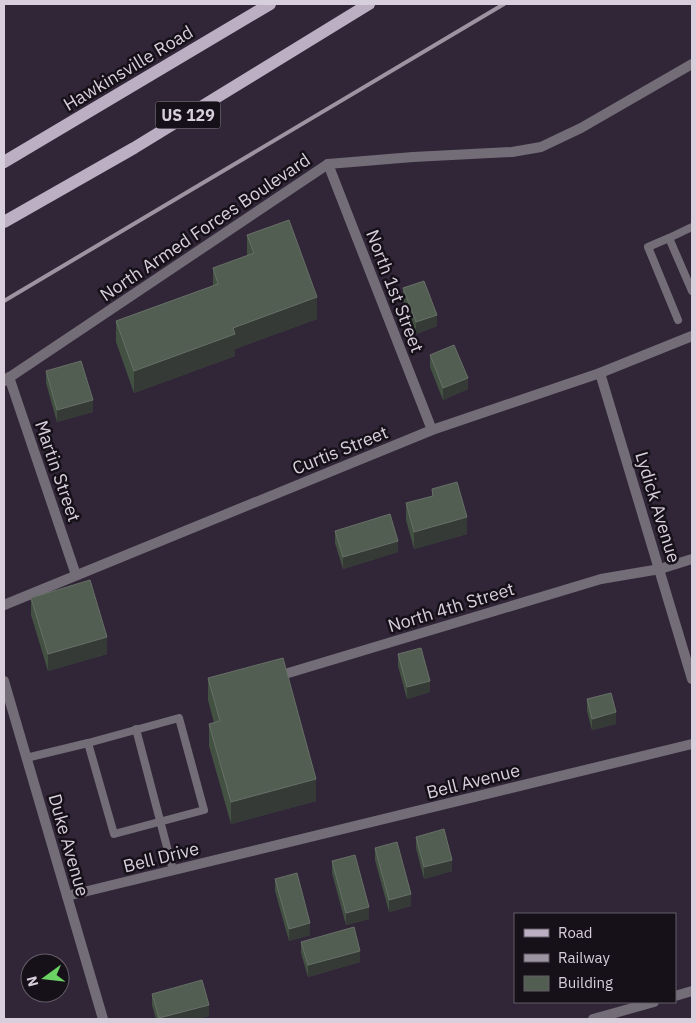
<svg xmlns="http://www.w3.org/2000/svg" width="696" height="1023" font-family="'IBM Plex Sans',sans-serif">
<style>
.lines{fill:none;stroke-linecap:round;stroke-linejoin:round}
.lane{stroke:#736d77;stroke-width:8}
.street{stroke:#736d77;stroke-width:10}
.primary{stroke:#bcafc3;stroke-width:12}
.rail{stroke:#9d94a2;stroke-width:4}
.wall{fill:#425141}
.shaded-wall{fill:#353a36}
.building{fill:#525e51;stroke:#677067}
.labels{text-anchor:middle;dominant-baseline:central;stroke-width:5;stroke-linejoin:round;paint-order:stroke}
.shield{fill:#161119;stroke:#9d97a2;stroke-width:1}
.shield-label{font-size:16px;font-weight:bold;fill:#d7d0dc}
.street-label{font-size:18px;fill:#d7d0dc;stroke:#161119}
</style>
<rect width="100%" height="100%" fill="#312638"/>
<g class="lines">
<g class="lane">
<polyline points="692,227 669,238 692,291"/>
<polyline points="669,238 648,247 678,320"/>
<polygon points="179,718 204,810 114,834 88,743"/>
<polyline points="136,729 173,870"/>
<polyline points="26,758 88,743"/>
</g>
<g class="street">
<polyline points="328,164 432,430"/>
<polyline points="600,373 692,679"/>
<polyline points="9,377 76,575"/>
<polyline points="4,381 328,164 413,157 512,152 541,147 581,128 692,64"/>
<polyline points="4,605 432,430 600,373 692,336"/>
<polyline points="275,677 601,579 660,569 692,559"/>
<polyline points="4,681 103,1019"/>
<polyline points="67,896 692,744"/>
<polyline points="675,996 692,991"/>
<polyline points="593,1019 654,1002"/>
</g>
<g class="primary">
<polyline points="4,162 270,4"/>
<polyline points="4,222 134,148 369,4"/>
</g>
<polyline class="rail" points="4,301 504,4"/>
</g>
<g class="wall">
<polygon points="247,235 317,319 235,349 235,356 134,393 116,342 116,321 213,286 213,268 247,256"/>
<polygon points="403,288 437,326 416,334 403,300"/>
<polygon points="430,355 468,389 443,400 430,367"/>
<polygon points="46,371 93,412 57,422 46,383"/>
<polygon points="432,489 467,534 414,549 406,520 406,503 432,496"/>
<polygon points="335,531 398,552 343,569 335,543"/>
<polygon points="31,598 107,654 48,671 31,615"/>
<polygon points="398,654 430,692 407,699 398,666"/>
<polygon points="208,678 316,801 231,824 209,746 209,724 214,723 208,700"/>
<polygon points="587,699 616,724 592,730 587,711"/>
<polygon points="416,837 452,871 424,879 416,848"/>
<polygon points="375,848 411,906 389,912 375,860"/>
<polygon points="332,861 369,919 346,925 332,873"/>
<polygon points="275,879 310,935 289,941 275,891"/>
<polygon points="301,942 360,962 308,977 301,953"/>
<polygon points="152,994 209,1016 198,1019 156,1019 152,1005"/>
</g>
<g class="shaded-wall">
<polygon points="317,297 317,319 235,349 235,356 134,393 134,371 233,328"/>
<polygon points="437,315 437,326 416,334 416,322"/>
<polygon points="468,378 468,389 443,400 443,388"/>
<polygon points="93,400 93,412 57,422 57,410"/>
<polygon points="467,517 467,534 414,549 414,532"/>
<polygon points="398,541 398,552 343,569 343,557"/>
<polygon points="107,637 107,654 48,671 48,654"/>
<polygon points="430,681 430,692 407,699 407,687"/>
<polygon points="616,712 616,724 592,730 592,719"/>
<polygon points="316,779 316,801 231,824 231,802"/>
<polygon points="452,860 452,871 424,879 424,867"/>
<polygon points="411,894 411,906 389,912 389,900"/>
<polygon points="369,907 369,919 346,925 346,913"/>
<polygon points="310,923 310,935 289,941 289,929"/>
<polygon points="360,951 360,962 308,977 308,965"/>
<polygon points="209,1005 209,1016 198,1019 159,1019 159,1018"/>
</g>
<g class="building">
<polygon points="289,220 317,297 233,328 235,334 134,371 116,321 218,284 213,268 254,253 247,235"/>
<polygon points="424,281 437,315 416,322 403,288"/>
<polygon points="454,345 468,378 443,388 430,355"/>
<polygon points="81,361 93,400 57,410 46,371"/>
<polygon points="457,482 467,517 414,532 406,503 433,496 432,489"/>
<polygon points="390,514 398,541 343,557 335,531"/>
<polygon points="90,580 107,637 48,654 31,598"/>
<polygon points="421,648 430,681 407,687 398,654"/>
<polygon points="283,658 316,779 231,802 209,724 220,721 208,678"/>
<polygon points="611,693 616,712 592,719 587,699"/>
<polygon points="444,829 452,860 424,867 416,837"/>
<polygon points="397,842 411,894 389,900 375,848"/>
<polygon points="355,855 369,907 346,913 332,861"/>
<polygon points="297,873 310,923 289,929 275,879"/>
<polygon points="354,927 360,951 308,965 301,942"/>
<polygon points="202,980 209,1005 159,1018 152,994"/>
</g>
<g class="labels">
<rect class="shield" x="155.5" y="101.5" width="65" height="27" rx="4"/>
<g class="shield-label">
<text x="188" y="115">US 129</text>
</g>
<g class="street-label">
<text transform="translate(128 68) rotate(-31)">Hawkinsville Road</text>
<text transform="translate(205 227) rotate(-34)">North Armed Forces Boulevard</text>
<text transform="translate(395 291) rotate(69)">North 1st Street</text>
<text transform="translate(340 450) rotate(-22)">Curtis Street</text>
<text transform="translate(58 471) rotate(71)">Martin Street</text>
<text transform="translate(658 507) rotate(73)">Lydick Avenue</text>
<text transform="translate(451 607) rotate(-17)">North 4th Street</text>
<text transform="translate(473 781) rotate(-14)">Bell Avenue</text>
<text transform="translate(69 845) rotate(74)">Duke Avenue</text>
<text transform="translate(161 857) rotate(-14)">Bell Drive</text>
</g>
</g>
<rect width="696" height="1023" fill="none" stroke="#d7d0dc" stroke-width="10"/>
<rect x="514" y="913" width="162" height="90" fill="#161119" stroke="#635d67"/>
<rect x="524" y="929" width="25" height="8" fill="#bcafc3" stroke="#635d67"/>
<text x="558" y="938" font-size="15" fill="#d7d0dc">Road</text>
<rect x="524" y="954" width="25" height="8" fill="#9d94a2" stroke="#635d67"/>
<text x="558" y="963" font-size="15" fill="#d7d0dc">Railway</text>
<rect x="524" y="976" width="25" height="15" fill="#525e51" stroke="#635d67"/>
<text x="558" y="988" font-size="15" fill="#d7d0dc">Building</text>
<g transform="translate(45 978) rotate(255)"><circle r="24" fill="#161119" stroke="#635d67"/>
<path d="M0-4L9 19L0 12L-9 19Z" fill="#6bd363"/>
<text y="-8" font-size="14" font-weight="bold" text-anchor="middle" fill="#d7d0dc">N</text>
</g>
</svg>
